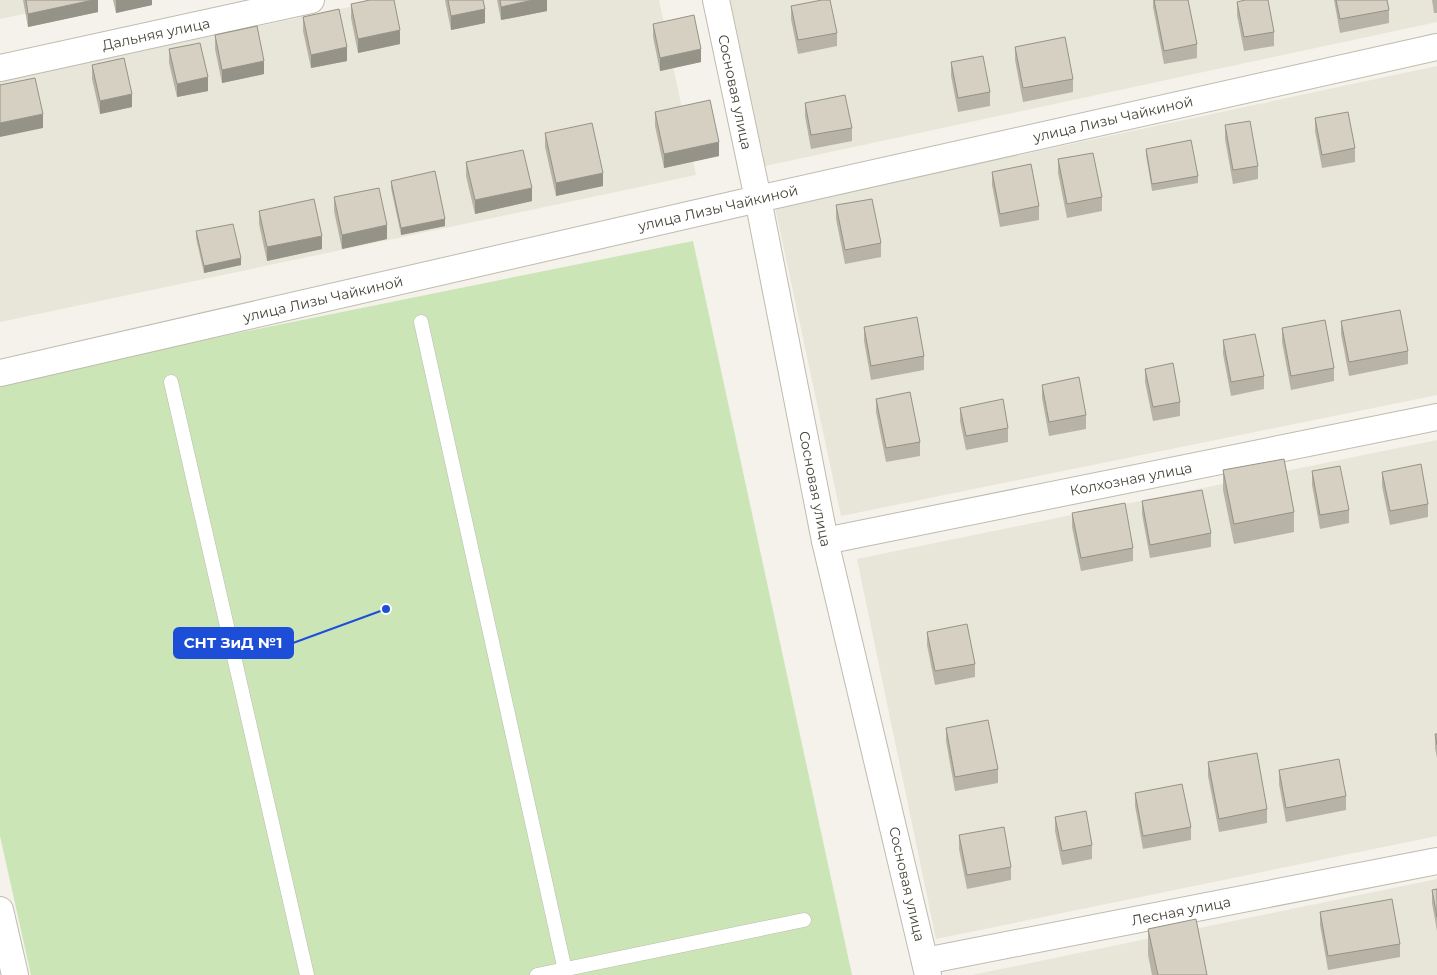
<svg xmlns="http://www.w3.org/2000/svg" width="1437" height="975" font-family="Montserrat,sans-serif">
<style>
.residential{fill:#e8e5d9}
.green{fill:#cbe5b7}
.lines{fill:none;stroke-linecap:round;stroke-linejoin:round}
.service-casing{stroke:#bfbbae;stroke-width:15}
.minor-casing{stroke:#bfbbae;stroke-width:28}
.service{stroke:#fff;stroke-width:14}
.minor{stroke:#fff;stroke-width:26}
.wall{fill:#b7b3a6}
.shaded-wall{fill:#959287}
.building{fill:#d5d0c1;stroke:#959287}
.labels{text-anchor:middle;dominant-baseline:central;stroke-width:4;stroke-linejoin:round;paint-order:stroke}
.street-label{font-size:14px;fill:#484439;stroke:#fff}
.leader{fill:none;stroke:#1d4ed8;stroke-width:2}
.callout-dot{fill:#1d4ed8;stroke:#fff;stroke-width:2}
.callout{fill:#1d4ed8;stroke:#1d4ed8;stroke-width:2}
.callout-label{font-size:15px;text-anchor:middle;font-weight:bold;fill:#fff}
</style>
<rect width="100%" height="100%" fill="#f4f2eb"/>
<g class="residential">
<polygon points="0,0 91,0 0,19"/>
<polygon points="382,0 659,0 696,175 0,322 0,81"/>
<polygon points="730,0 1437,0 1437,22 765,166"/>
<polygon points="1437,66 1437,395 841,516 775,207"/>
<polygon points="1437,440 1437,836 936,939 857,559"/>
<polygon points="1437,879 1437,975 972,975"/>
</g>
<polygon class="green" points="693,241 852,975 31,975 0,836 0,381"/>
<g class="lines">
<g class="service-casing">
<g id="service">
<polyline points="421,322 566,975"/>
<polyline points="171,382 307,975"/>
<polyline points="537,975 804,920"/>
</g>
</g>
<g class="minor-casing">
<g id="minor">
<polyline points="716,0 758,199 825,541 928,975"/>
<polyline points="0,68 311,0"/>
<polyline points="0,373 758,199 1437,47"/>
<polyline points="825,541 1437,417"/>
<polyline points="0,910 15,975"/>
<polyline points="925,961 1437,861"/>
</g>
</g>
<use href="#service" class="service"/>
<use href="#minor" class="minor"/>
</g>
<g class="wall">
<polygon points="23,0 98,0 98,12 28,27"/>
<polygon points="113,0 152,0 152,5 116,13"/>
<polygon points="445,0 483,0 485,23 451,30"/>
<polygon points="497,0 547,0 547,11 501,20"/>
<polygon points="1153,0 1188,0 1197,44 1197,58 1164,64 1153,7"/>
<polygon points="1334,0 1387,0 1389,10 1389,23 1340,33"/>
<polygon points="1432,0 1437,0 1437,13 1434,13"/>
<polygon points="1237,2 1274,32 1274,46 1244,51 1237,15"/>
<polygon points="351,4 400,44 358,53 351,18"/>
<polygon points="791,6 837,33 837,46 798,54 791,19"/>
<polygon points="303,17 347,61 311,68 303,31"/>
<polygon points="653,24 701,62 660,71 653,37"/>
<polygon points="215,35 264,74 222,83 215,49"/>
<polygon points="1015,47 1073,79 1073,92 1023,102 1015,60"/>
<polygon points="169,49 208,91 177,97 169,63"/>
<polygon points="951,62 990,92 990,106 958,112 951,76"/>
<polygon points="92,65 132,107 100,114 92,79"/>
<polygon points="805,103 852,128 852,141 811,149 805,116"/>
<polygon points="655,112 719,156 664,168 655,126"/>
<polygon points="1315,118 1355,148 1355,162 1322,168 1315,131"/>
<polygon points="1225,125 1258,166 1258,179 1233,184 1225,139"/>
<polygon points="545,133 603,186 556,196 545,147"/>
<polygon points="1146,149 1198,176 1198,183 1152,191 1146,155"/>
<polygon points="1058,159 1102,197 1102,211 1067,218 1058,173"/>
<polygon points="466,162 532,201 475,214 466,176"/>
<polygon points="992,172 1039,206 1039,220 1000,227 992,185"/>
<polygon points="391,181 445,226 401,235 391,188"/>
<polygon points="334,197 387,239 342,249 334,211"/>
<polygon points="836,205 881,243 881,257 845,264 836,219"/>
<polygon points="259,211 322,249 267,261 259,224"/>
<polygon points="196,231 241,265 204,273 196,238"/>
<polygon points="1341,321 1408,351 1408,364 1349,376 1341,334"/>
<polygon points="864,327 924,356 924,370 871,380 864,341"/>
<polygon points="1282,328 1334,368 1334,381 1291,390 1282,342"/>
<polygon points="1223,340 1264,376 1264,389 1231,396 1223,354"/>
<polygon points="1145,369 1180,402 1180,416 1153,421 1145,382"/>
<polygon points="1042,385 1086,415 1086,429 1049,436 1042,398"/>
<polygon points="876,399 920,442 920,456 886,462 876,412"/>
<polygon points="960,408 1008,428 1008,442 966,450 960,421"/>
<polygon points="1223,470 1294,512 1294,532 1234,544 1223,490"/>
<polygon points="1312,471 1349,510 1349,523 1320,529 1312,485"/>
<polygon points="1382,472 1428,504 1428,517 1390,525 1382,486"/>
<polygon points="1142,501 1211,533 1211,547 1150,558 1142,514"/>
<polygon points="1072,513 1133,548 1133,561 1081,571 1072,527"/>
<polygon points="927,632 975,664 975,677 935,685 927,645"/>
<polygon points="946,728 998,769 998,783 955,791 946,741"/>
<polygon points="1435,734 1437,734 1437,758 1435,748"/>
<polygon points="1208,762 1267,809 1267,823 1219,832 1208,776"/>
<polygon points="1279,770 1346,796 1346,810 1286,822 1279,784"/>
<polygon points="1135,793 1191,827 1191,840 1143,849 1135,806"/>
<polygon points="1055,817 1092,845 1092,859 1062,865 1055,831"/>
<polygon points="959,835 1011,867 1011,880 967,889 959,849"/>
<polygon points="1437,889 1437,931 1432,903 1432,890"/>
<polygon points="1320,912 1400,944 1400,957 1328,970 1320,925"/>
<polygon points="1148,929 1207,975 1152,975 1148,955"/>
</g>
<g class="shaded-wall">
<polygon points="93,0 98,0 98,12 28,27 28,14"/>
<polygon points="116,0 152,0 152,5 116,13"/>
<polygon points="533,0 547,0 547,11 501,20 501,7"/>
<polygon points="485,9 485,23 451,30 451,16"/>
<polygon points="400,30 400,44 358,53 358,39"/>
<polygon points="347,47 347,61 311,68 311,55"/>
<polygon points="701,49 701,62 660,71 660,58"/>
<polygon points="264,61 264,74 222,83 222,70"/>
<polygon points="208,77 208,91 177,97 177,84"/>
<polygon points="132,94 132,107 100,114 100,101"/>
<polygon points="43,114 43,128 0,137 0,123"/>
<polygon points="719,142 719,156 664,168 664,154"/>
<polygon points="603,173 603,186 556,196 556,183"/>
<polygon points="532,188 532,201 475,214 475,200"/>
<polygon points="445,219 445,226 401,235 401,228"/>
<polygon points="387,225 387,239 342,249 342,235"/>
<polygon points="322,236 322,249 267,261 267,247"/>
<polygon points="241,258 241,265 204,273 204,266"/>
</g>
<g class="building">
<polygon points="26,0 93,0 28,14"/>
<polygon points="370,0 394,0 400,30 358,39 351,4"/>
<polygon points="448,0 483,0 485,9 451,16"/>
<polygon points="500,0 533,0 501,7"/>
<polygon points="822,0 830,0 837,33 798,40 791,6"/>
<polygon points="1154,0 1188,0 1197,44 1164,51"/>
<polygon points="1245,0 1268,0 1274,32 1244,37 1237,2"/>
<polygon points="1336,0 1387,0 1389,10 1340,19"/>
<polygon points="339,9 347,47 311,55 303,17"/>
<polygon points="694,15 701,49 660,58 653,24"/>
<polygon points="257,26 264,61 222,70 215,35"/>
<polygon points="1065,37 1073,79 1023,88 1015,47"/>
<polygon points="200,43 208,77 177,84 169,49"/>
<polygon points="983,56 990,92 958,98 951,62"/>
<polygon points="124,58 132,94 100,101 92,65"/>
<polygon points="35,78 43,114 0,123 0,85"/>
<polygon points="845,95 852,128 811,135 805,103"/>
<polygon points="710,100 719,142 664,154 655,112"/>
<polygon points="1348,112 1355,148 1322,155 1315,118"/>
<polygon points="1250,121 1258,166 1233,170 1225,125"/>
<polygon points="592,123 603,173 556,183 545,133"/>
<polygon points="1191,140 1198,176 1152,184 1146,149"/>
<polygon points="523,150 532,188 475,200 466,162"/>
<polygon points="1093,153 1102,197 1067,204 1058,159"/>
<polygon points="1031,164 1039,206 1000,214 992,172"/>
<polygon points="435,171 445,219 401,228 391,181"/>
<polygon points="379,188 387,225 342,235 334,197"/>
<polygon points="314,199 322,236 267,247 259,211"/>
<polygon points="872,199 881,243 845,250 836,205"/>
<polygon points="233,224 241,258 204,266 196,231"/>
<polygon points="1400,310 1408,351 1349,362 1341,321"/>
<polygon points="917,317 924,356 871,366 864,327"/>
<polygon points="1325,320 1334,368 1291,376 1282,328"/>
<polygon points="1255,334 1264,376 1231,382 1223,340"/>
<polygon points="1173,363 1180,402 1153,407 1145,369"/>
<polygon points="1079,377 1086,415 1049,422 1042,385"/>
<polygon points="910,392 920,442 886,448 876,399"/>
<polygon points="1003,399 1008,428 966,436 960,408"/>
<polygon points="1284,459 1294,512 1234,524 1223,470"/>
<polygon points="1421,464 1428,504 1390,511 1382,472"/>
<polygon points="1340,466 1349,510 1320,515 1312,471"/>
<polygon points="1202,490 1211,533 1150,545 1142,501"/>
<polygon points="1125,503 1133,548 1081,558 1072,513"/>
<polygon points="967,624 975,664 935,671 927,632"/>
<polygon points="988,720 998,769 955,777 946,728"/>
<polygon points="1435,734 1437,734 1437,745"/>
<polygon points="1257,753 1267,809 1219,819 1208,762"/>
<polygon points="1339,759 1346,796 1286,808 1279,770"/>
<polygon points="1182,784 1191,827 1143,836 1135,793"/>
<polygon points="1086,811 1092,845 1062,851 1055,817"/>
<polygon points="1004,827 1011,867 967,875 959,835"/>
<polygon points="1437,889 1437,917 1432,890"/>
<polygon points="1392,899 1400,944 1328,956 1320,912"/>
<polygon points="1196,919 1207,975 1158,975 1148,929"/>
</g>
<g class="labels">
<g class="street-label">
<text transform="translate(156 34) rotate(-12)">Дальняя улица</text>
<text transform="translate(735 92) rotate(78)">Сосновая улица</text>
<text transform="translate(1113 119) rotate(-13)">улица Лизы Чайкиной</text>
<text transform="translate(718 208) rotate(-13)">улица Лизы Чайкиной</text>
<text transform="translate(323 299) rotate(-13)">улица Лизы Чайкиной</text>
<text transform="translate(1131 479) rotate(-11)">Колхозная улица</text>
<text transform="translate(815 489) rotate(79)">Сосновая улица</text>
<text transform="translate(907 884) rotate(77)">Сосновая улица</text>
<text transform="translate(1181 911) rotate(-11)">Лесная улица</text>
</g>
</g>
<path class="leader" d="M386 609L293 643"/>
<circle class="callout-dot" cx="386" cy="609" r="5"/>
<rect class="callout" x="174" y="628" width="119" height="30" rx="5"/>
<g class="callout-label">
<text x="233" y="648">СНТ ЗиД №1</text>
</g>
</svg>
